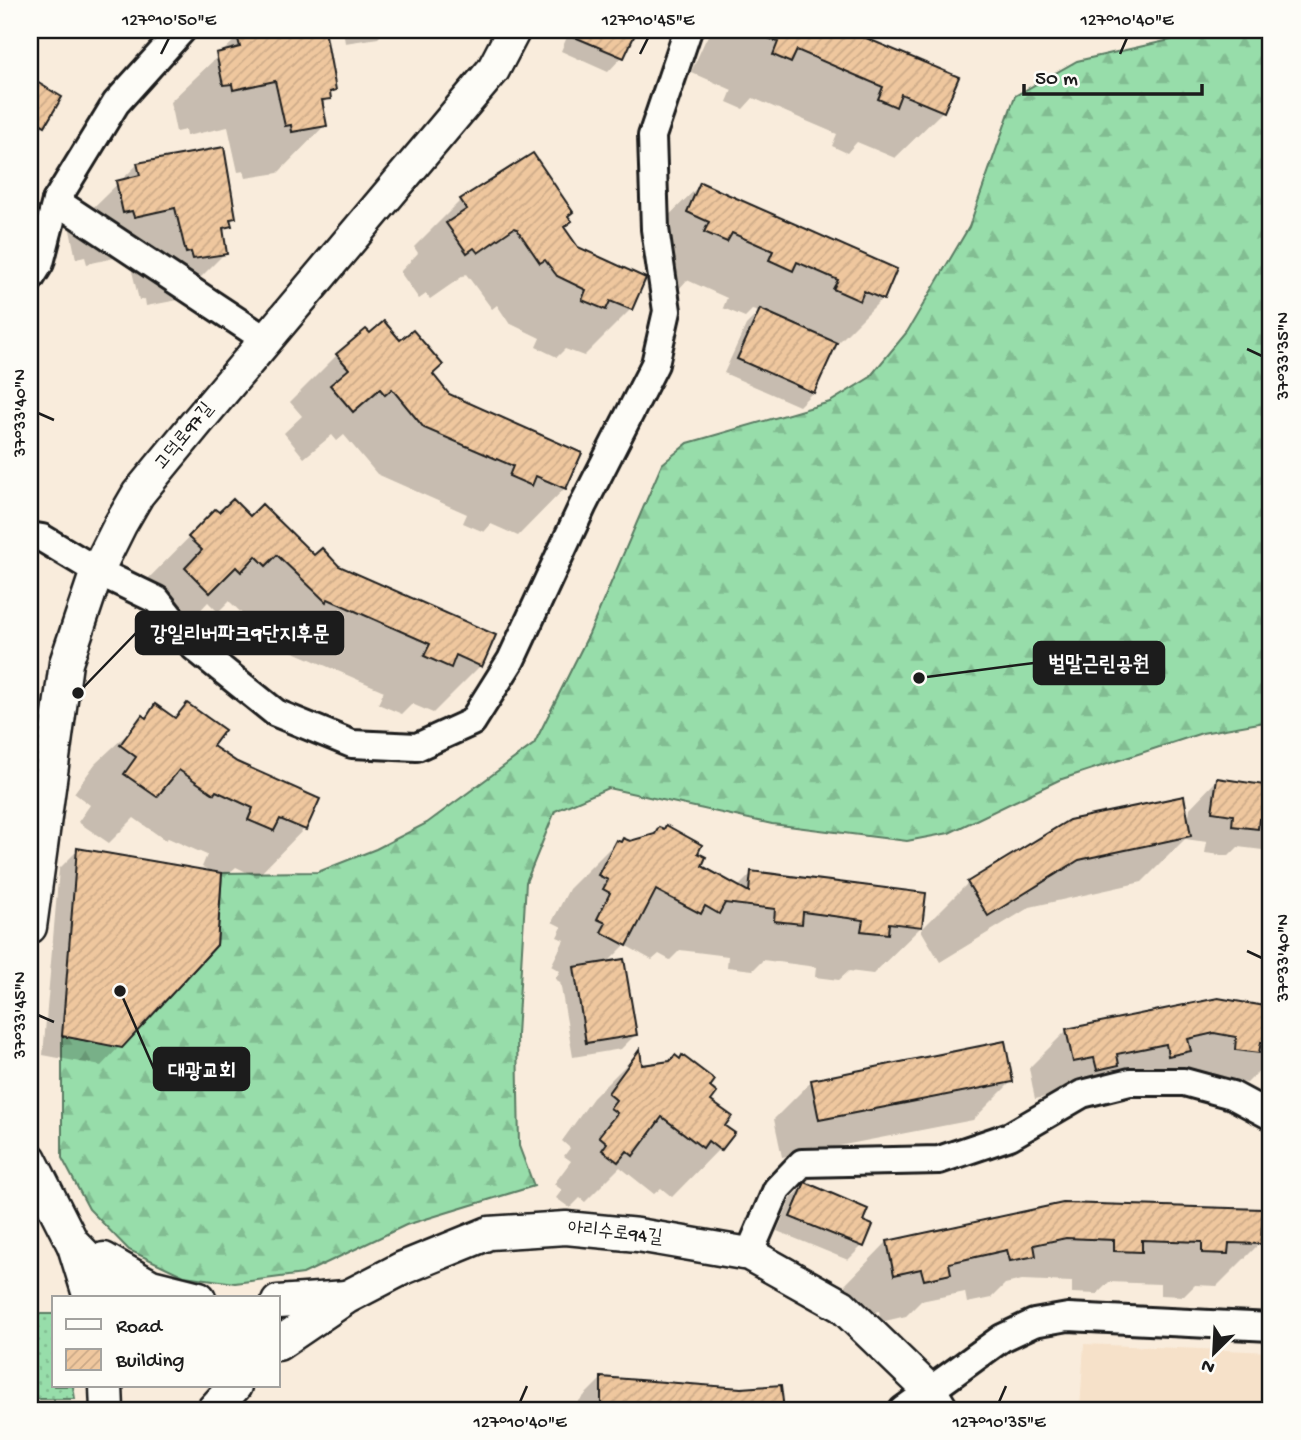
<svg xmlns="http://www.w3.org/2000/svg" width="1301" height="1440" font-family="'Gochi Hand','Poor Story',sans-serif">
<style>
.built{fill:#f6e1c9}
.grass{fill:url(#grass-dots);stroke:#5a7c63;stroke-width:2}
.forest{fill:url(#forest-firs);stroke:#5a7c63;stroke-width:2}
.shadow{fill:#0003}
.building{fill:url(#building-hatch);stroke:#1c1c1c;stroke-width:2}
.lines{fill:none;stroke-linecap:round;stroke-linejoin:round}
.minor-casing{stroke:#1c1c1c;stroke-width:32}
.tertiary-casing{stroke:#1c1c1c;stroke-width:37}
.minor{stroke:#fdfcf7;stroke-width:26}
.tertiary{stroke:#fdfcf7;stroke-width:32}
.ticks{fill:none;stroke:#1c1c1c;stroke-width:2.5}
.labels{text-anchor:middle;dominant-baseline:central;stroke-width:5;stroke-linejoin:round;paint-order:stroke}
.street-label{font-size:19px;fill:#1c1c1c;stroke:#fdfcf7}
.leader{fill:none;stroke:#1c1c1c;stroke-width:2.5}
.callout-dot{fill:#1c1c1c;stroke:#fdfcf7;stroke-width:2.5}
.callout{fill:#1c1c1c;stroke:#1c1c1c;stroke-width:2.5}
.callout-label{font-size:21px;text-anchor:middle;font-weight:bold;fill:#fff}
.neatline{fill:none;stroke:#1c1c1c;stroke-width:2.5}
.ticks-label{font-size:18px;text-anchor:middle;fill:#1c1c1c}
</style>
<defs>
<pattern id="grass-dots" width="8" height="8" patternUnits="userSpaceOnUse" patternTransform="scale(1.75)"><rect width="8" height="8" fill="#97ddaa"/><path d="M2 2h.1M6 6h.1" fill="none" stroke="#82bd92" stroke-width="1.8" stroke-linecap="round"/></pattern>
<pattern id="forest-firs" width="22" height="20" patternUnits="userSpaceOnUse" patternTransform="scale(1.75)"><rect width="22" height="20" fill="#97ddaa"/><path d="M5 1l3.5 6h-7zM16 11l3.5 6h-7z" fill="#82bd92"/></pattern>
<pattern id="building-hatch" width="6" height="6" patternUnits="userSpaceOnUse" patternTransform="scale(1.75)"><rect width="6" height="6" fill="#efc79e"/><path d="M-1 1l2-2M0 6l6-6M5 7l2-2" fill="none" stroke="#ca8"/></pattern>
</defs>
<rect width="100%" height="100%" fill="#f9ecdc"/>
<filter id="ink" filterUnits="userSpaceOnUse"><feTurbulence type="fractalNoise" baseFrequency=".0143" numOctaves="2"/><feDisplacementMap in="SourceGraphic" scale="14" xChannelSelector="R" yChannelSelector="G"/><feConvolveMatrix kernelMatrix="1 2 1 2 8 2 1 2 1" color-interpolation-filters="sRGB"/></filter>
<g filter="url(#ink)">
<polygon class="built" points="1084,1344 1271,1352 1271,1410 1080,1410"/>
<polygon class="grass" points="30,1314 54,1314 54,1386 73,1386 75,1399 30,1399"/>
<polygon class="forest" points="1196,30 1271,30 1271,721 1202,733 1059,780 949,833 907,841 772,824 608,788 555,811 526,882 517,1035 519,1146 534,1186 406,1225 303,1274 235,1283 184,1276 129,1250 89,1209 62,1158 62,1036 122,1047 217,945 222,873 318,872 376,849 427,823 534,744 589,634 662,464 688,443 830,402 869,378 907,332 969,227 1015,96 1077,61 1170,40"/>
<g class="shadow">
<polygon points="275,30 323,30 334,90 321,106 325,125 278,173 246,178 244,171 238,172 228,127 186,136 185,130 176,132 170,102 238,37"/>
<polygon points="343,30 386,30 378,38 345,43"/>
<polygon points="570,30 635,30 622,57 608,72 561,51"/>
<polygon points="715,30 843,30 956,78 943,111 895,158 857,142 847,153 832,146 837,134 753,98 743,109 727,102 732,90 691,72 706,39"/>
<polygon points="30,80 60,98 44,125 30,139"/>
<polygon points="138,164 234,218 222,234 225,253 178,300 146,306 145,299 139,300 128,255 87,264 85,257 76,259 70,230"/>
<polygon points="701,184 882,299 835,346 813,392 799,406 724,373 746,325 759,312 752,310 745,317 723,308 727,298 687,280 679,289 658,280 663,270 641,260 653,231"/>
<polygon points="461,200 566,217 563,228 577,248 631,309 584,356 565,349 557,357 536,347 540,338 509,323 497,305 492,309 466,274 430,299 426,294 419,299 400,272 418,253 414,247"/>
<polygon points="337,355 431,374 448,396 565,488 518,536 491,524 484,532 463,523 467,514 377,474 344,435 337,441 332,435 304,458 284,433 302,416 290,402"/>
<polygon points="215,511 219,515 250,518 314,558 338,568 480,666 433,713 412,704 402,714 378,704 384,691 280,646 278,648 229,601 218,612 208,602 193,618 188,613 162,638 139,616 156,599 142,585"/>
<polygon points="187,705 211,746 236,764 317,800 304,829 257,877 236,867 225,877 220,875 120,1046 101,1066 43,1055 59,869 78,850 213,872 202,867 207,855 168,838 165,840 134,818 109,843 78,822 90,805 74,793 95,764 156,707 173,719"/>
<polygon points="1217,780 1271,787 1271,851 1238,847 1229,856 1205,853 1207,842 1185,839 1142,882 1030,907 940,962 921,930 968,883 1188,822 1190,808"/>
<polygon points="659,829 696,853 699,867 737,888 752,873 924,894 920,928 873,974 849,971 839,980 815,977 816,967 763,960 753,970 727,967 728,956 680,950 670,960 659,954 652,960 625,945 607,963 635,1035 621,1049 573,1057 560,982 555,979 560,971 551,966 564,940 557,937 562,927 552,922 569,889 616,842 630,842 652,836"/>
<polygon points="1218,1000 1271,1008 1271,1059 1247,1083 1229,1081 1220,1090 1056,1095 1035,1099 1029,1068 1067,1030"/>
<polygon points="638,1053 641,1067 707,1087 709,1101 723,1126 719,1149 672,1197 661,1188 654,1194 620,1167 585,1202 580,1198 570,1208 556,1198 562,1190 554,1184 571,1161 564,1156 570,1148 562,1141 593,1098"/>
<polygon points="812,1081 1011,1082 973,1120 782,1157 774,1119"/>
<polygon points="806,1184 861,1222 862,1246 848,1260 777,1231 791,1199"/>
<polygon points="1064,1205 1260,1243 1217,1286 1195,1285 1184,1296 1160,1295 1160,1284 1109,1282 1097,1294 1072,1293 1072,1282 1022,1280 1005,1284 991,1298 967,1303 965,1292 921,1301 906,1316 881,1322 879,1311 852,1317 845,1285 887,1242"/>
<polygon points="601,1379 741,1390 780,1387 782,1410 570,1410"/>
</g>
<g class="building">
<polygon points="264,30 325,30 336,90 330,92 331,99 322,100 327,126 292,132 291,125 285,126 275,81 233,90 232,84 223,85 216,53 240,47 237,35"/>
<polygon points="558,30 637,30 624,58"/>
<polygon points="749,30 847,30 959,77 944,112 901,94 896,107 878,99 883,87 797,50 791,63 773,55 778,42"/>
<polygon points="30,78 62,97 45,126 30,117"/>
<polygon points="224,147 236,218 230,219 232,226 223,228 227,254 193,259 191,252 186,253 175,208 134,217 132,211 123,213 116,181 140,175 137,163"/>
<polygon points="533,153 573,212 568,216 572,221 564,227 578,247 646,278 632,310 610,301 606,310 582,300 586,290 557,276 545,260 540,263 517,229 514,228 478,253 474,248 467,253 446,223 467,209 460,199"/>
<polygon points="700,182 897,269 884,300 864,291 860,301 833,289 838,280 797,262 793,271 769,260 773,251 732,233 727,242 704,232 709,222 687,212"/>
<polygon points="760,309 837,343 814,393 737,359"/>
<polygon points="384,321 400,340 413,330 443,365 433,374 449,394 582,453 566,489 536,476 532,486 509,476 513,466 424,428 392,389 385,395 380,389 353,412 330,385 349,369 336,354 366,329 370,333"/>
<polygon points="233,499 250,516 262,504 314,555 322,548 339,566 496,635 482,667 456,655 451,668 424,656 430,644 328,599 326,602 277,555 266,566 256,556 241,572 236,567 210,593 185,568 202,550 188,537 215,509 219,512"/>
<polygon points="187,703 225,730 213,746 237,762 320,799 306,830 280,819 274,831 248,820 253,808 216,791 214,794 179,770 157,797 124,774 136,757 120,745 142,715 146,718 155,704 175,718"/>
<polygon points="1217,778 1271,786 1271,821 1259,819 1258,829 1232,826 1233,815 1212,812"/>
<polygon points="1184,796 1191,836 1079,860 988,916 967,882 1069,820"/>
<polygon points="666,825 702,845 698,853 706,857 702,866 749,892 751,871 926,893 922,927 889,923 888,934 861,931 863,920 803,912 802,924 774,921 775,909 725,903 719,914 705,906 701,914 656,890 627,946 601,932 606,923 597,919 610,893 603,889 608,880 598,875 616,840 621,842 623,838 630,841 655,834 659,827 664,829"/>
<polygon points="77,848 222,873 217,945 122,1048 62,1036"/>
<polygon points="624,959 637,1035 586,1043 574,967"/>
<polygon points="1218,998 1271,1007 1271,1044 1261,1042 1259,1053 1235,1050 1236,1037 1214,1033 1188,1039 1191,1051 1168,1056 1166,1044 1117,1054 1119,1065 1097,1070 1094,1058 1073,1062 1066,1029"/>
<polygon points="1005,1041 1013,1082 819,1120 811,1080"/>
<polygon points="640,1049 642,1065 670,1061 675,1055 680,1059 682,1055 715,1080 710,1087 717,1093 711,1101 732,1116 725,1126 735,1133 721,1151 708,1141 703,1148 662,1117 633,1156 627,1151 618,1162 602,1150 607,1143 599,1136 617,1113 610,1108 616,1100 608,1093"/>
<polygon points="805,1182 868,1209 863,1221 873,1225 864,1247 790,1217"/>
<polygon points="1063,1203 1263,1209 1261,1244 1229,1243 1228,1254 1202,1253 1202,1242 1142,1240 1142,1252 1114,1251 1114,1240 1066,1238 1034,1245 1036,1256 1010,1261 1007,1250 949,1263 951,1274 924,1280 921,1269 894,1275 887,1241"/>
<polygon points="601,1377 741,1388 781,1385 784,1410 601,1410"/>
</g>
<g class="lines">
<g class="minor-casing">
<g id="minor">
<polyline points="182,30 116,103 56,201 266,340"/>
<polyline points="30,279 40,263 56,201"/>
<polyline points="30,536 42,538 97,571 157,600 194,647 276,713 352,744 417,747 472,722 511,660 583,505 655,364 667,311 655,229 652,136 688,30"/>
<polyline points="749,1254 777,1189 802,1163 939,1160 1010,1136 1082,1094 1130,1082 1184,1082 1232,1095 1271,1116"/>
<polyline points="903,1410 1002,1338 1034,1323 1068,1317 1271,1327"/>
</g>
</g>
<g class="tertiary-casing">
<g id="tertiary">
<polyline points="30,927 66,663 97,571 120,525 138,494 198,421 493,70 514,30"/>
<polyline points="30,1159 72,1242 127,1298"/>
<polyline points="74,1246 90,1298"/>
<polyline points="104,1259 151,1286 199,1298"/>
<polyline points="278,1302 346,1297"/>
<polyline points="278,1344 347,1297 403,1268 489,1233 566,1228 638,1235 749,1254 842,1306 931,1392 942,1410"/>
<polyline points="106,1386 107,1410"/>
<polyline points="213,1410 235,1386"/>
</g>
</g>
<use href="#minor" class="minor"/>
<use href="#tertiary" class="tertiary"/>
</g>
</g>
<path class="ticks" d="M161 54 169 38M640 54 648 38M1120 54 1127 38M1247 349 1262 356M38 413 54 420M1247 951 1262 958M38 1015 54 1022M520 1402 527 1386M999 1402 1006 1386"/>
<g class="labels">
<g class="street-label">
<text transform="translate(185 437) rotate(-51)">고덕로97길</text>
<text transform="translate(615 1234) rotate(6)">아리수로94길</text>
</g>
</g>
<path class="leader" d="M78 693L136 633M919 678L1034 663M120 991L154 1069"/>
<g class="callout-dot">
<circle cx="78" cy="693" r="7"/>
<circle cx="919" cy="678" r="7"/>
<circle cx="120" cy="991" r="7"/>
</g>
<g class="callout">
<rect x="136" y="612" width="207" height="42" rx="7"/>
<rect x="1034" y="642" width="130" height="42" rx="7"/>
<rect x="154" y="1048" width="95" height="42" rx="7"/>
</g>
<g class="callout-label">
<text x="240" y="640">강일리버파크9단지후문</text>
<text x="1099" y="670">벌말근린공원</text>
<text x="202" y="1077">대광교회</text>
</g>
<rect width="1301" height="1440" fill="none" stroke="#fdfcf7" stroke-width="77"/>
<rect x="52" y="1296" width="228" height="91" fill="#fdfcf7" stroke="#a3a29f" stroke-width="2"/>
<rect x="66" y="1319" width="35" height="10" fill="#fdfcf7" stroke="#a3a29f" stroke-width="2"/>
<text x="116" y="1332" font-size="21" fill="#1c1c1c">Road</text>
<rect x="66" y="1349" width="35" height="21" fill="url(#building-hatch)" stroke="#a3a29f" stroke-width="2"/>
<text x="116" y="1366" font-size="21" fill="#1c1c1c">Building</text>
<g transform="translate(1214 1353) rotate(204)" stroke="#fdfcf7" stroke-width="5" paint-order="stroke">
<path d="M0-5L12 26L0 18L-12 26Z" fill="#1c1c1c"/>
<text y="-10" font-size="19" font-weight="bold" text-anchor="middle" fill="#1c1c1c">N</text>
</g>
<path d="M1024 84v10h178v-10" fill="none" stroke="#1c1c1c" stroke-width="3.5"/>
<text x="1035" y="84" font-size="21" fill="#1c1c1c" stroke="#fdfcf7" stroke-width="5" paint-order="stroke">50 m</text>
<rect x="38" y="38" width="1224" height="1364" class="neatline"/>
<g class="ticks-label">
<text x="169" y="25">127°10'50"E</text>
<text x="648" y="25">127°10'45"E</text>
<text x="1127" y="25">127°10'40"E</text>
<text transform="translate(1282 356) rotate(-90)" y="6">37°33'35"N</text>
<text transform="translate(19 413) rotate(-90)" y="6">37°33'40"N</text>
<text transform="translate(1282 958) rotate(-90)" y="6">37°33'40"N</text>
<text transform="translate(19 1015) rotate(-90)" y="6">37°33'45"N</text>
<text x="520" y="1427">127°10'40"E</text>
<text x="999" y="1427">127°10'35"E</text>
</g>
</svg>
